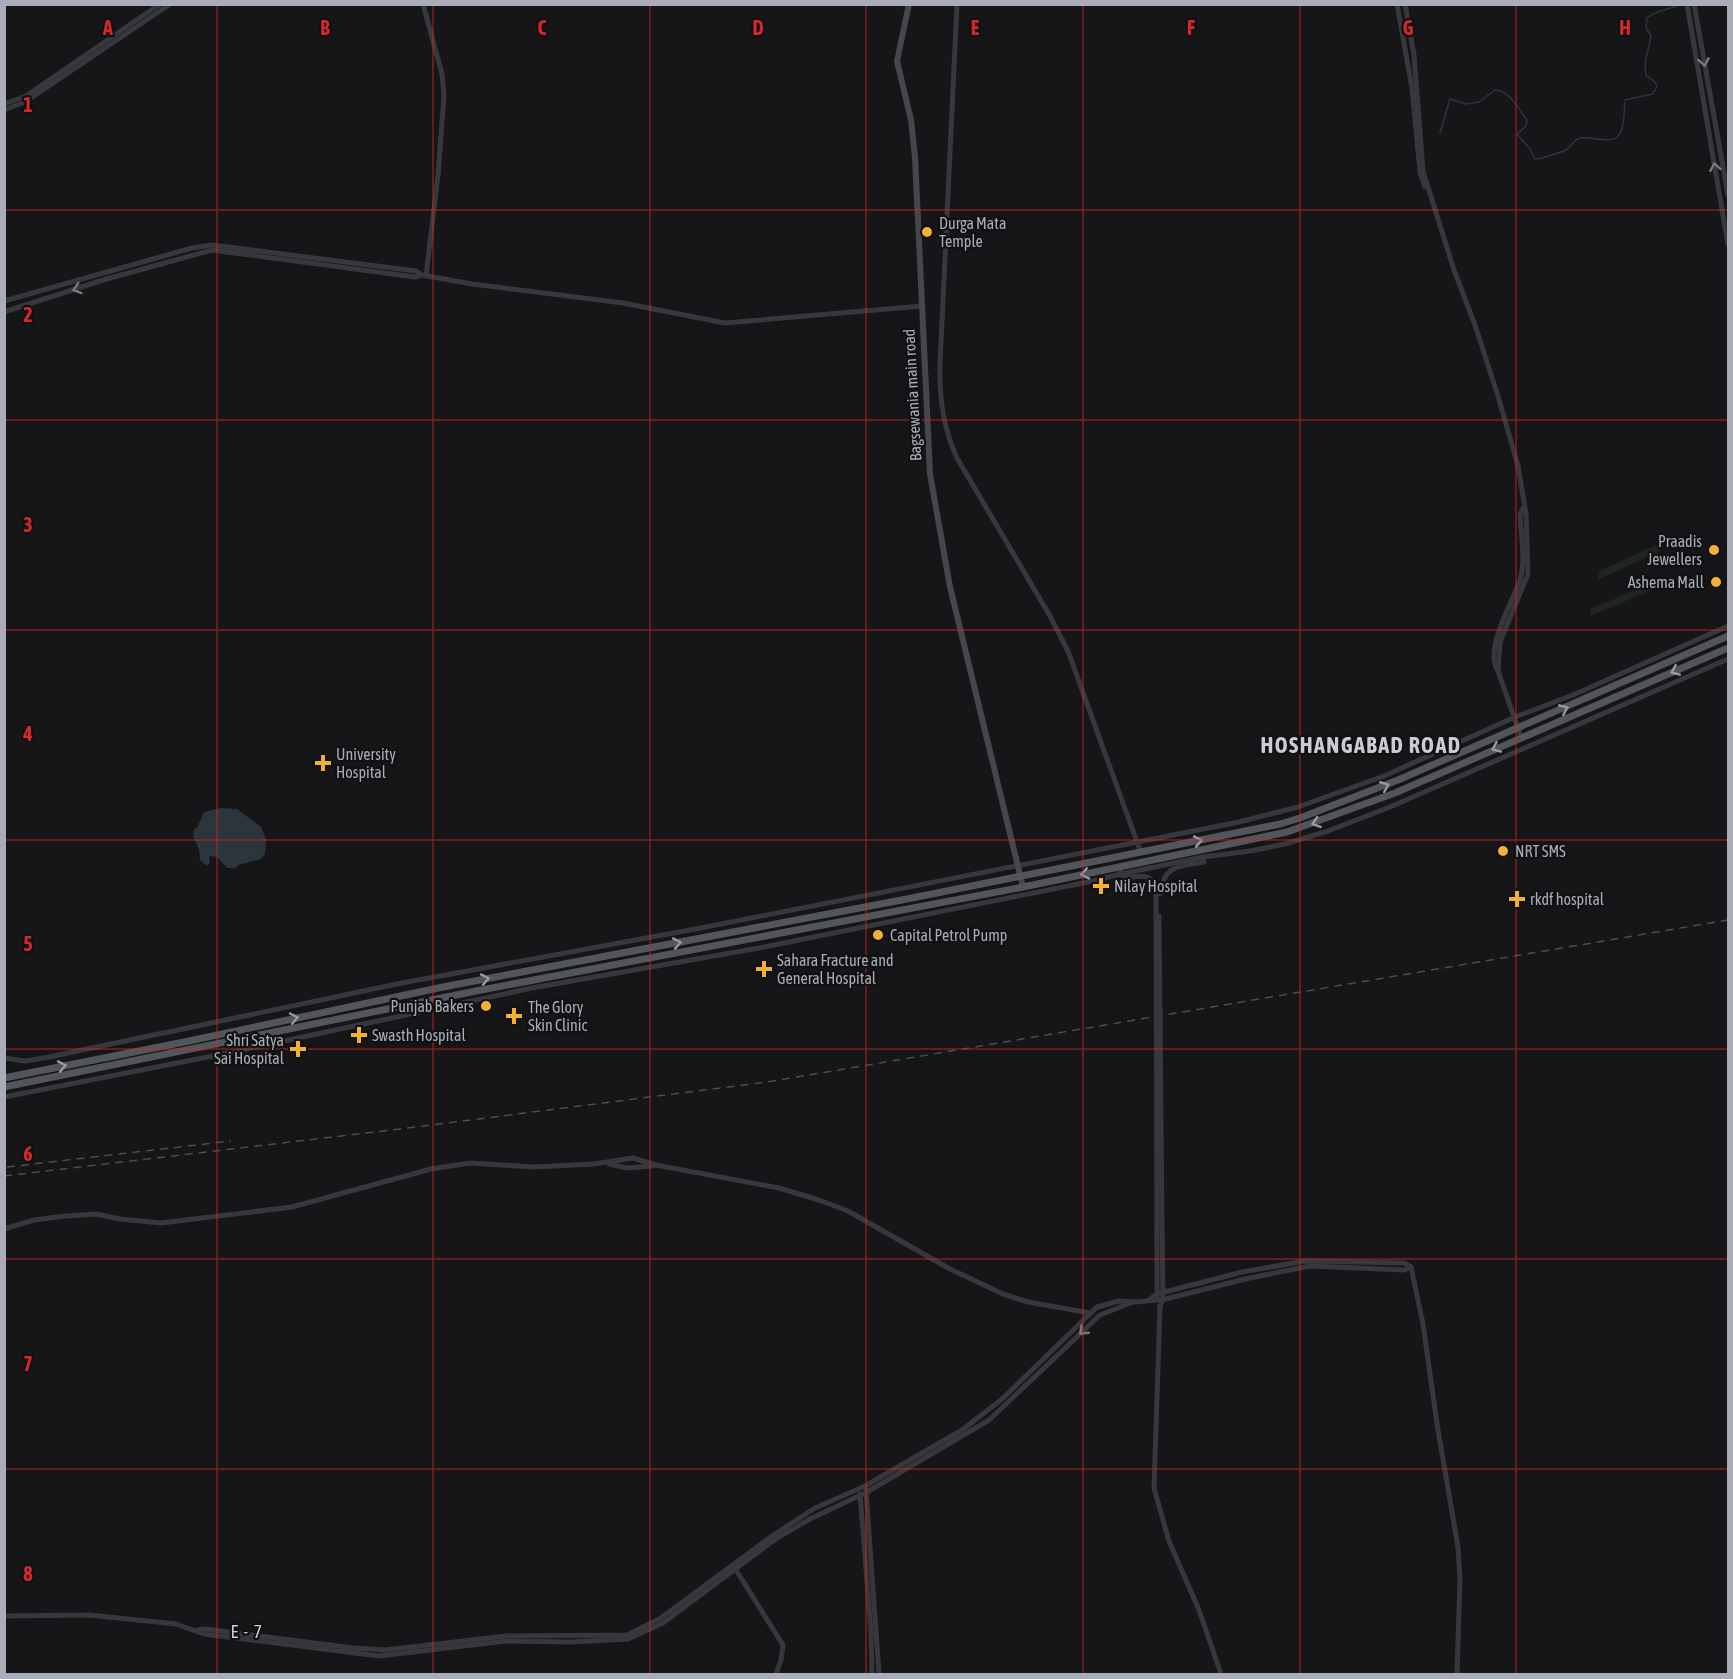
<svg xmlns="http://www.w3.org/2000/svg" width="1733" height="1679" font-family="'Asap Condensed',sans-serif">
<style>
.green{fill:#1e261f}
.water{fill:#2c353c}
.lines{fill:none;stroke-linecap:round;stroke-linejoin:round}
.stream{stroke:#2c353c;stroke-width:1.5}
.tertiary{stroke:#37383d;stroke-width:5}
.secondary{stroke:#45474d;stroke-width:6}
.primary{stroke:#53555c;stroke-width:7}
.rail{stroke:#4a4c52;stroke-width:1.5;stroke-dasharray:8 6;stroke-linecap:butt}
.tertiary-bridge{stroke:#37383d;stroke-width:5}
.oneway{stroke:#757881}
.oneway2{stroke:#979ba6}
.grid{fill:none;stroke:#d62828;stroke-width:1.5;stroke-opacity:0.55}
.poi-dot{fill:#f2b134;stroke:#111113;stroke-width:2}
.labels{text-anchor:middle;dominant-baseline:central;stroke-width:4.5;stroke-linejoin:round;paint-order:stroke}
.poi-label{font-size:16px;fill:#a8adb8;stroke:#111113;text-anchor:start}
.street-label{font-size:16px;fill:#a8adb8;stroke:#111113}
.neighbourhood-label{font-size:18px;letter-spacing:1.5px;fill:#c9ccd4;stroke:#111113}
.district-label{font-size:22px;font-weight:bold;letter-spacing:1.5px;fill:#c9ccd4;stroke:#111113}
.grid-label{font-size:20px;text-anchor:middle;font-weight:bold;fill:#d62828;stroke:#111113;stroke-width:4.5;stroke-linejoin:round;paint-order:stroke}
</style>
<rect width="100%" height="100%" fill="#161618"/>
<g class="green">
<polygon points="1658,544 1660,551 1597,580 1600,571"/>
<polygon points="1648,585 1652,590 1590,616 1590,609"/>
</g>
<path class="water" d="M221 808 237 809 261 827 266 839 265 854 261 859 239 865 235 868H227L217 857 210 856 209 859 210 862 207 866 200 860C199 856 200 853 199 850 197 842 191 838 194 829L197 828 204 812Z"/>
<g class="lines">
<path class="stream" d="M1440 133 1450 99 1466 104 1479 102 1495 90C1510 91 1518 108 1527 120L1526 126 1517 134 1530 149 1535 159C1541 159 1562 152 1566 150 1572 147 1573 140 1580 138 1591 136 1609 144 1617 137 1625 131 1624 109 1625 100L1653 94 1657 86 1655 82 1646 75C1643 60 1649 50 1651 36L1646 28 1647 18C1656 10 1668 10 1679 5"/>
<g class="tertiary">
<polyline points="423,4 442,74 444,96 438,175 426,276"/>
<path d="M957 4 940 364C939 397 943 428 957 458L1050 616 1068 651 1141 853"/>
<polyline points="1397,4 1412,88 1420,172 1425,187"/>
<polyline points="1405,4 1414,55 1423,171 1454,270 1475,325 1498,396 1518,466 1526,514 1528,574 1500,642 1498,671"/>
<polyline points="1687,4 1728,245"/>
<polyline points="1694,4 1728,195"/>
<polyline points="4,104 26,96 160,4"/>
<polyline points="4,110 25,102 170,4"/>
<polyline points="4,301 192,248 212,245 416,271 422,275 472,284 623,303 725,323 922,306"/>
<polyline points="4,312 103,280 212,250 415,277 422,275"/>
<path d="M1521 737 1498 671C1483 650 1513 602 1520 580 1526 560 1521 536 1520 515L1523 508"/>
<polyline points="1121,874 1203,857 1250,851 1285,844 1328,831 1390,807 1728,659"/>
<path d="M1121 874 1124 878C1141 876 1154 871 1156 894"/>
<path d="M1160 894C1164 864 1179 867 1204 862L1203 857"/>
<polyline points="4,1058 25,1061 44,1058 402,983 706,927 1239,822 1298,807 1384,776 1515,717 1573,695 1728,626"/>
<polyline points="4,1097 223,1054 532,988 759,948 1093,881 1121,874 1119,867"/>
<polyline points="609,1164 627,1168 653,1166"/>
<polyline points="1162,1224 1163,1299 1160,1306 1154,1488 1169,1541 1199,1610 1221,1674"/>
<polyline points="1157,1226 1157,1296"/>
<polyline points="4,1229 34,1220 66,1216 96,1214 120,1219 161,1223 292,1207 431,1169 470,1163 534,1167 594,1164 633,1158 656,1165 779,1188 819,1200 848,1211 950,1269 1003,1294 1028,1302 1090,1313"/>
<polyline points="1411,1267 1423,1324 1437,1424 1458,1547 1460,1579 1457,1674"/>
<polyline points="1150,1299 1157,1294 1242,1272 1305,1261 1404,1263 1411,1267"/>
<polyline points="866,1490 879,1674"/>
<polyline points="860,1494 871,1631 872,1674"/>
<polyline points="736,1570 783,1645 781,1660 776,1674"/>
<polyline points="4,1616 89,1615 176,1624 204,1634 379,1656 506,1641 570,1642 628,1639 663,1623 777,1538 810,1519 867,1492 989,1420 1100,1315 1133,1302"/>
<polyline points="197,1630 205,1629 354,1648 385,1650 506,1636 627,1635 661,1618 772,1536 815,1508 865,1486 962,1430 1001,1400 1097,1307 1119,1301 1136,1302 1166,1299 1245,1279 1310,1266 1404,1270 1411,1267"/>
</g>
<polyline class="secondary" points="909,4 897,61 911,120 915,157 930,474 950,587 1023,887"/>
<g class="primary">
<polyline points="4,1078 189,1041 443,987 912,898 1280,824 1300,818 1398,780 1728,636"/>
<polyline points="4,1087 476,991 1023,887 1287,832 1395,793 1728,648"/>
</g>
<g class="rail">
<polyline points="7,1167 231,1141"/>
<polyline points="4,1176 400,1129 767,1082 1728,920"/>
</g>
<g class="tertiary-bridge">
<polyline points="1156,894 1157,1226"/>
<polyline points="1159,916 1162,1224"/>
</g>
</g>
<defs><path id="oneway-chevron" d="M-2-3.5L2.5 0L-2 3.5" fill="none" stroke-width="1.6" stroke-linecap="round" stroke-linejoin="round" transform="scale(1.5)"/></defs>
<g class="oneway">
<use href="#oneway-chevron" transform="translate(1704 62) rotate(80)"/>
<use href="#oneway-chevron" transform="translate(1715 167) rotate(-100)"/>
<use href="#oneway-chevron" transform="translate(77 289) rotate(162)"/>
<use href="#oneway-chevron" transform="translate(1083 1331) rotate(136)"/>
</g>
<g class="oneway2">
<use href="#oneway-chevron" transform="translate(1675 671) rotate(157)"/>
<use href="#oneway-chevron" transform="translate(1564 709) rotate(-23)"/>
<use href="#oneway-chevron" transform="translate(1496 748) rotate(156)"/>
<use href="#oneway-chevron" transform="translate(1385 786) rotate(-22)"/>
<use href="#oneway-chevron" transform="translate(1316 823) rotate(161)"/>
<use href="#oneway-chevron" transform="translate(1198 841) rotate(-11)"/>
<use href="#oneway-chevron" transform="translate(1085 874) rotate(168)"/>
<use href="#oneway-chevron" transform="translate(677 943) rotate(-11)"/>
<use href="#oneway-chevron" transform="translate(485 979) rotate(-11)"/>
<use href="#oneway-chevron" transform="translate(294 1018) rotate(-12)"/>
<use href="#oneway-chevron" transform="translate(62 1066) rotate(-11)"/>
</g>
<path class="grid" d="M217 4V1674M433 4V1674M650 4V1674M866 4V1674M1083 4V1674M1300 4V1674M1516 4V1674M4 210H1728M4 420H1728M4 630H1728M4 840H1728M4 1049H1728M4 1259H1728M4 1469H1728"/>
<g class="poi-dot">
<circle cx="927" cy="232" r="6"/>
<circle cx="1714" cy="550" r="6"/>
<circle cx="1716" cy="582" r="6"/>
<path d="M320 754h6v6h6v6h-6v6h-6v-6h-6v-6h6z"/>
<circle cx="1503" cy="851" r="6"/>
<path d="M1098 877h6v6h6v6h-6v6h-6v-6h-6v-6h6z"/>
<path d="M1514 890h6v6h6v6h-6v6h-6v-6h-6v-6h6z"/>
<circle cx="878" cy="935" r="6"/>
<path d="M761 960h6v6h6v6h-6v6h-6v-6h-6v-6h6z"/>
<circle cx="486" cy="1006" r="6"/>
<path d="M511 1007h6v6h6v6h-6v6h-6v-6h-6v-6h6z"/>
<path d="M356 1026h6v6h6v6h-6v6h-6v-6h-6v-6h6z"/>
<path d="M295 1040h6v6h6v6h-6v6h-6v-6h-6v-6h6z"/>
</g>
<g class="labels">
<g class="poi-label">
<text x="939" y="223">Durga Mata<tspan x="939" dy="18">Temple</tspan></text>
<text x="1702" y="541" text-anchor="end">Praadis<tspan x="1702" dy="18">Jewellers</tspan></text>
<text x="1704" y="582" text-anchor="end">Ashema Mall</text>
<text x="336" y="754">University<tspan x="336" dy="18">Hospital</tspan></text>
<text x="1515" y="851">NRT SMS</text>
<text x="1114" y="886">Nilay Hospital</text>
<text x="1530" y="899">rkdf hospital</text>
<text x="890" y="935">Capital Petrol Pump</text>
<text x="777" y="960">Sahara Fracture and<tspan x="777" dy="18">General Hospital</tspan></text>
<text x="474" y="1006" text-anchor="end">Punjab Bakers</text>
<text x="528" y="1007">The Glory<tspan x="528" dy="18">Skin Clinic</tspan></text>
<text x="372" y="1035">Swasth Hospital</text>
<text x="284" y="1040" text-anchor="end">Shri Satya<tspan x="284" dy="18">Sai Hospital</tspan></text>
</g>
<g class="street-label">
<text transform="translate(912 395) rotate(-93)">Bagsewania main road</text>
</g>
<g class="neighbourhood-label">
<text x="247" y="1631">E - 7</text>
</g>
<g class="district-label">
<text x="1361" y="745">HOSHANGABAD ROAD</text>
</g>
</g>
<g class="grid-label">
<text x="108" y="35">A</text>
<text x="325" y="35">B</text>
<text x="542" y="35">C</text>
<text x="758" y="35">D</text>
<text x="975" y="35">E</text>
<text x="1191" y="35">F</text>
<text x="1408" y="35">G</text>
<text x="1625" y="35">H</text>
<text x="28" y="112">1</text>
<text x="28" y="322">2</text>
<text x="28" y="532">3</text>
<text x="28" y="741">4</text>
<text x="28" y="951">5</text>
<text x="28" y="1161">6</text>
<text x="28" y="1371">7</text>
<text x="28" y="1581">8</text>
</g>
<rect width="1733" height="1679" fill="none" stroke="#a8adb8" stroke-width="12"/>
</svg>
